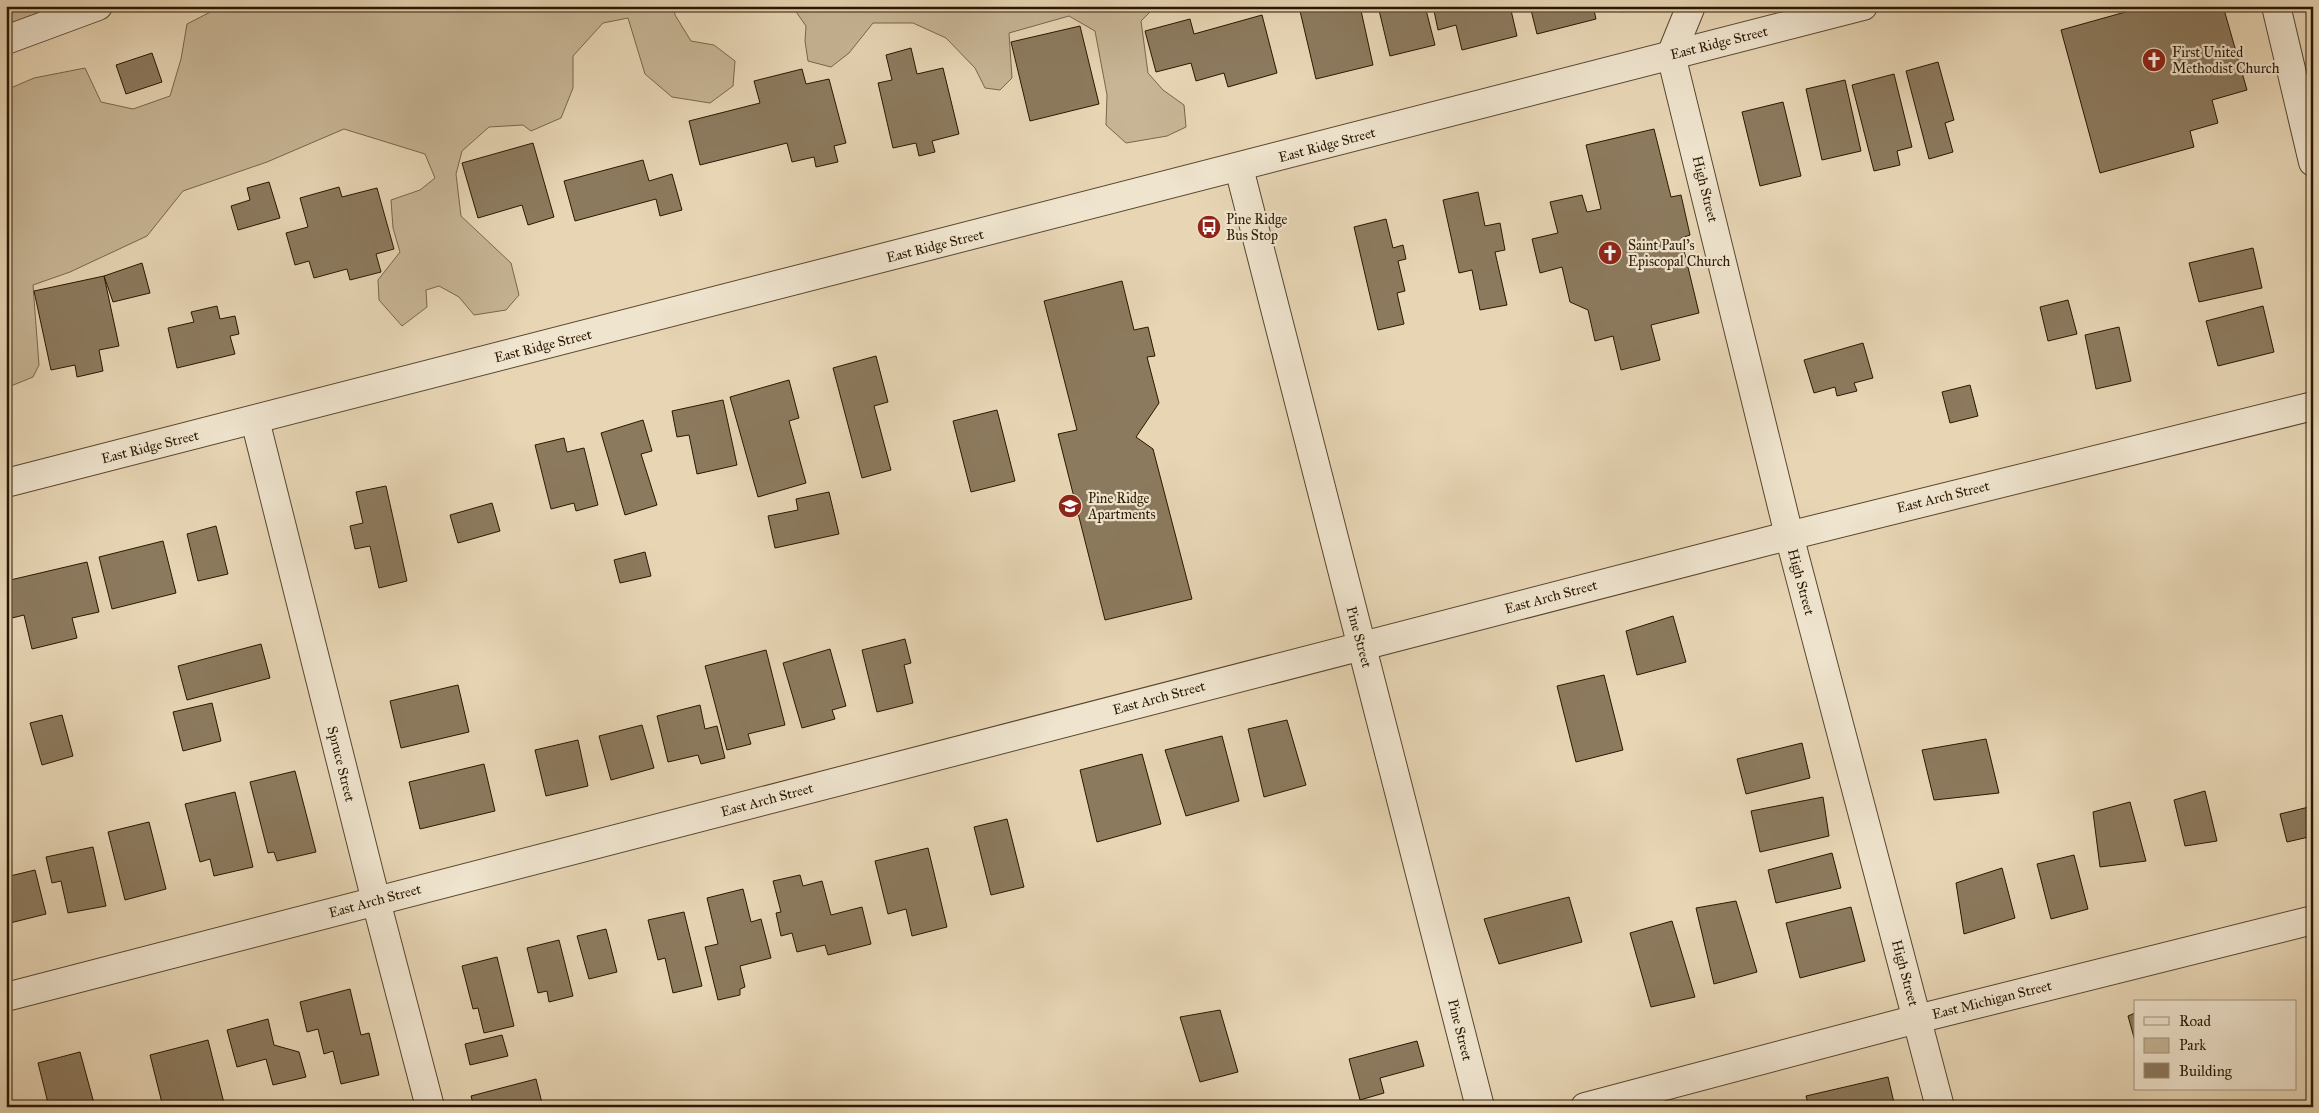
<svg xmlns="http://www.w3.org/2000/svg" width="2319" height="1113" font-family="'IM FELL Great Primer',serif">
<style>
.green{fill:#c7b595;stroke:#78664a}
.building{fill:#8c7a5e;stroke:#291700}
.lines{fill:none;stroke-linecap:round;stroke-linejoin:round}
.minor-casing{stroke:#58462d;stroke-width:30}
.tertiary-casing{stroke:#58462d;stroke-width:30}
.minor{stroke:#efe4ce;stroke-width:28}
.tertiary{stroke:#efe4ce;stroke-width:28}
.labels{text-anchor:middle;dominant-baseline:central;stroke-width:4.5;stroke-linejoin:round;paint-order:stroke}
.street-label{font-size:14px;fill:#291700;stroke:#efe4ce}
.poi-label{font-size:14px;fill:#291700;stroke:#efe4ce;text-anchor:start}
</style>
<rect width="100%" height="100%" fill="#e7d5b4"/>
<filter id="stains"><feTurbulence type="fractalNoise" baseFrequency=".004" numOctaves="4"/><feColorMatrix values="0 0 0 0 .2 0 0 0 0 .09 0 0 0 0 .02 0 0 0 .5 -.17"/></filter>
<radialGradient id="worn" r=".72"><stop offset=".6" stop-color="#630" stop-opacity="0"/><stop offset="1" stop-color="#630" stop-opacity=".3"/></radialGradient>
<g class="green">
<polygon points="6,6 98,6 6,40"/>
<polygon points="222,6 674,6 675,15 691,41 714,45 735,61 733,86 710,103 672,97 645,74 628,18 603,23 573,56 573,88 561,118 531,131 523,125 489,127 462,151 456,174 461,216 511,263 519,295 506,310 474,315 459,297 439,286 426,290 427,307 402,326 379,300 378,280 400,252 393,228 391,200 420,190 435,178 425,154 344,129 267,162 183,191 147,236 70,272 33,285 39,365 33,377 6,388 6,90 34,78 85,68 101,102 133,109 170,96 181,59 187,24"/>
<polygon points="792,6 1156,6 1141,21 1148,73 1163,90 1184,105 1186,127 1167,136 1126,143 1106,125 1107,95 1095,31 1069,16 1009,33 1012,78 1000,90 985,88 975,68 946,38 913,23 873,23 849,53 831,67 808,61 805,41 806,26"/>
</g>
<g class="building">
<polygon points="1318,6 1360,6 1373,65 1316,79 1300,11"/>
<polygon points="1378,6 1425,6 1435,45 1390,56"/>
<polygon points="1433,6 1510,6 1517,36 1462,50 1456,25 1438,30"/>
<polygon points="1530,6 1593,6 1596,19 1537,34"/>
<polygon points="1619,6 1644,6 1621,12"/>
<polygon points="2147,6 2223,6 2247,90 2212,100 2218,123 2190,131 2194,147 2100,173 2061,30"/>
<polygon points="1262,15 1277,73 1228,87 1224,73 1196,81 1191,63 1156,72 1145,31 1190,19 1194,34"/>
<polygon points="1080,26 1099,104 1030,121 1011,42"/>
<polygon points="911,48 917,74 943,68 959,134 932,141 935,152 919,156 916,143 893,148 878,83 892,80 886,55"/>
<polygon points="152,53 162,82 126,94 116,65"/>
<polygon points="1938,62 1954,120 1945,123 1953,152 1929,159 1906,71"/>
<polygon points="802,69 806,84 829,79 846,143 834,146 838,162 816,167 814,157 792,162 787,143 700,165 689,121 760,103 754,81"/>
<polygon points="1894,74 1912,147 1897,151 1900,165 1874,171 1852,85"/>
<polygon points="1845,80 1861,151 1822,160 1806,89"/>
<polygon points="1783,102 1801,176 1760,186 1742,112"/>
<polygon points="1654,129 1671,197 1681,195 1690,235 1681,238 1699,313 1651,325 1660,360 1621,370 1613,336 1595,341 1588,310 1570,302 1562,267 1540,273 1532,239 1558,233 1550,202 1582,195 1587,212 1601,209 1586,145"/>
<polygon points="533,143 554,217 528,225 522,205 478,218 462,163"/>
<polygon points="643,160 649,181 672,174 682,210 660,216 656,199 575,221 564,181"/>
<polygon points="269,182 280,218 238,230 231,206 250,200 247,188"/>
<polygon points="339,187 342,197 377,188 394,249 376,254 381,272 350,280 347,269 314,278 309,261 295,265 286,233 308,227 300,198"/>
<polygon points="1478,192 1485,226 1500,223 1505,250 1495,252 1507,305 1480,310 1472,270 1459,273 1443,200"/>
<polygon points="1386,219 1393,248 1403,245 1406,259 1398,261 1405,291 1397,293 1404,324 1378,330 1354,227"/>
<polygon points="2253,248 2262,288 2199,302 2189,263"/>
<polygon points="142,263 150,293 113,302 104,276"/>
<polygon points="104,276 119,346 99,350 103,371 77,377 75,365 51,370 34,291"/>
<polygon points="1122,281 1134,330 1148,327 1155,356 1147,357 1159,403 1136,437 1153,449 1192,599 1105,620 1058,434 1077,430 1044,301"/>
<polygon points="2068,300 2077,334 2048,341 2040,307"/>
<polygon points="217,306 220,319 235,316 239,334 230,336 235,354 177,368 168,328 194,322 191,312"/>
<polygon points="2263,306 2274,352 2218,366 2206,321"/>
<polygon points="2119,327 2131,381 2096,389 2085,335"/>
<polygon points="1863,343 1873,378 1854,383 1857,391 1837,396 1835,387 1814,393 1804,360"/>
<polygon points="876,356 888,402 874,406 891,470 862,478 833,368"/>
<polygon points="789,380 799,418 789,421 806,483 758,497 730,397"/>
<polygon points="1970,385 1978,416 1950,423 1942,392"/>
<polygon points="723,400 737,465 697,474 689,435 677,437 672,411"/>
<polygon points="997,410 1015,481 971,492 953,421"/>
<polygon points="643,420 652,451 641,454 657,505 625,515 601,433"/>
<polygon points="564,438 567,452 584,448 598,505 576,511 574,503 551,509 535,445"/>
<polygon points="386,486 407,581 379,588 370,546 355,549 350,526 363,523 356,492"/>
<polygon points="829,492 839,534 775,548 768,516 798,510 796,499"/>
<polygon points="492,503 500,531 458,543 450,515"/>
<polygon points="216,526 228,574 198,581 187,534"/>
<polygon points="163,541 176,593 112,609 99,557"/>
<polygon points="645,552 651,576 620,583 614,560"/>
<polygon points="87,562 99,612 72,618 77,638 32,649 24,615 12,618 6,594 6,581"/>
<polygon points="1673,616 1686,662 1637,675 1626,631"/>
<polygon points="905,639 911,663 904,665 913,703 877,712 862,650"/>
<polygon points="261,644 270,678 187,700 178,666"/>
<polygon points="830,649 846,706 832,710 835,719 802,728 783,663"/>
<polygon points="766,650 785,725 748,734 751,744 727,750 705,666"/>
<polygon points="1604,675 1623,750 1576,762 1557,686"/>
<polygon points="458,685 469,732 401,748 390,701"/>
<polygon points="212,703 221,741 183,751 173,712"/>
<polygon points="700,705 705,729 717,726 725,758 701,764 698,755 668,762 657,716"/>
<polygon points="62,715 73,756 42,765 30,723"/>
<polygon points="1287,720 1306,785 1264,797 1248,729"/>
<polygon points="642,725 654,768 611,780 599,736"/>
<polygon points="1222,736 1239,801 1186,816 1165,750"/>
<polygon points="1986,739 1999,793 1934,800 1922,750"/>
<polygon points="578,740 588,786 546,796 535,750"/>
<polygon points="1802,743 1810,778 1746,794 1737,759"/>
<polygon points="1142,754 1161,824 1097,842 1080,770"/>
<polygon points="484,764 495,811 420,829 409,782"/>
<polygon points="295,771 316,852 277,861 274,852 268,853 250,782"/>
<polygon points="2205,791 2217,841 2185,846 2174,800"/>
<polygon points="235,792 253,867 214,876 210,859 200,862 185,804"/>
<polygon points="1823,797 1829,836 1760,852 1751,811"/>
<polygon points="2130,802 2146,861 2100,867 2093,812"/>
<polygon points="2313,806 2313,836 2287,842 2280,814"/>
<polygon points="1007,819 1024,887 991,895 974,827"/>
<polygon points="149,822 166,889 125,900 108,832"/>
<polygon points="93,847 106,906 68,913 61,881 52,883 46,857"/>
<polygon points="928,848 947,927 912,936 906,909 888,914 875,861"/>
<polygon points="1832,853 1841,888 1776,903 1768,870"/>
<polygon points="2074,855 2088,909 2051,919 2037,864"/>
<polygon points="2002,868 2015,918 1964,934 1956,883"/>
<polygon points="35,870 46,914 6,924 6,877"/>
<polygon points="800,875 803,886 822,881 831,915 862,907 871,944 828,955 825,945 797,952 792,933 781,936 776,913 781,912 773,881"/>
<polygon points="743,889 751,922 761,919 771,958 740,966 745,987 740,989 740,995 718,1000 705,947 718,944 707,898"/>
<polygon points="1569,897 1582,942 1499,964 1484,919"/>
<polygon points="1736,901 1757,972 1714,984 1696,908"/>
<polygon points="1851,907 1865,961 1800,978 1786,923"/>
<polygon points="684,912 702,986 673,993 665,958 658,960 648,920"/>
<polygon points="1672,921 1695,997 1651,1007 1630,933"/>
<polygon points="606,929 617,972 589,979 577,936"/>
<polygon points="559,940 573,996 549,1002 547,991 538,993 527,948"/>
<polygon points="497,957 514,1026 484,1033 478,1008 473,1009 462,966"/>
<polygon points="350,989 361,1035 369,1033 379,1075 341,1084 333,1051 324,1054 318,1029 307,1032 300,1002"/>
<polygon points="1220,1010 1238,1072 1200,1082 1180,1017"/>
<polygon points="2135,1013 2135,1041 2128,1016"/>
<polygon points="268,1019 274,1045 299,1052 306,1077 273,1085 266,1059 237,1067 227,1030"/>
<polygon points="502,1035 508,1056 470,1065 465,1044"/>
<polygon points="208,1040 225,1107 188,1107 187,1105 163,1107 150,1055"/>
<polygon points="1417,1041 1424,1066 1380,1078 1384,1093 1360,1100 1349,1059"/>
<polygon points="80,1052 95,1107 49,1107 38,1063"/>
<polygon points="1888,1077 1895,1107 1809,1107 1806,1096"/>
<polygon points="536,1079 543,1107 474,1107 471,1096"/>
</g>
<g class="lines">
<g class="minor-casing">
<g id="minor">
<polyline points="1691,6 1671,55 1789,535 1940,1107"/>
<polyline points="255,420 376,901 430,1107"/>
<polyline points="6,997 1768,541 2313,406"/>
<polyline points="1585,1107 1917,1019 2313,920"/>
</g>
</g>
<g class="tertiary-casing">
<g id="tertiary">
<polyline points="2276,6 2313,162"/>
<polyline points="6,40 98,6"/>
<polyline points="1239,168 1480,1107"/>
<polyline points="6,483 1863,6"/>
</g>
</g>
<use href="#minor" class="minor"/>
<use href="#tertiary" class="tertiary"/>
</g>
<defs>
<g id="church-disc" transform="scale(1.25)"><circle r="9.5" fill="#8f2418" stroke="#efe4ce"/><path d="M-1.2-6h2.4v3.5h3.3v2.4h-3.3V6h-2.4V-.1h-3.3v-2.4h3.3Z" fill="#fff"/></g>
<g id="bus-disc" transform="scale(1.25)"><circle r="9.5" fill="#8f2418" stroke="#efe4ce"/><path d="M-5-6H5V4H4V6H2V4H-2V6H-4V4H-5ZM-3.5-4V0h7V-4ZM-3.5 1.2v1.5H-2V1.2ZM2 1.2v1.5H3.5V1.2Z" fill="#fff"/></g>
<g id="school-disc" transform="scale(1.25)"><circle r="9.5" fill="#8f2418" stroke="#efe4ce"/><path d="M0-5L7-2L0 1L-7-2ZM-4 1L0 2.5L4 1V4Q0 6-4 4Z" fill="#fff"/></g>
</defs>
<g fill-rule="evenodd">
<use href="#church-disc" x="2154" y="60"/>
<use href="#bus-disc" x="1209" y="227"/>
<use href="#church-disc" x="1610" y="253"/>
<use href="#school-disc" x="1070" y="506"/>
</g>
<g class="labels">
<g class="street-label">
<text transform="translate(1719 43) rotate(-14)">East Ridge Street</text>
<text transform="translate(1327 145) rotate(-15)">East Ridge Street</text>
<text transform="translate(1705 189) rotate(76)">High Street</text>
<text transform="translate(935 246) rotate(-14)">East Ridge Street</text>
<text transform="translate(543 346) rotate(-14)">East Ridge Street</text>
<text transform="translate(150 447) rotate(-14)">East Ridge Street</text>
<text transform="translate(1943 497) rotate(-14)">East Arch Street</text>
<text transform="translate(1801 582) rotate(75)">High Street</text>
<text transform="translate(1551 597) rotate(-15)">East Arch Street</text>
<text transform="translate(1359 637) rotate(75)">Pine Street</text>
<text transform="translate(1159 698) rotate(-15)">East Arch Street</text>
<text transform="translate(341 764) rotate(76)">Spruce Street</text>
<text transform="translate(767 800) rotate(-15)">East Arch Street</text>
<text transform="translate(375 901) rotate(-15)">East Arch Street</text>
<text transform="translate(1905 973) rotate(75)">High Street</text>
<text transform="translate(1992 1000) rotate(-14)">East Michigan Street</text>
<text transform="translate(1460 1030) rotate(76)">Pine Street</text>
</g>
<g class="poi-label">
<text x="2172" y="52">First United<tspan x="2172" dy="16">Methodist Church</tspan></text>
<text x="1226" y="219">Pine Ridge<tspan x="1226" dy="16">Bus Stop</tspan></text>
<text x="1628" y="245">Saint Paul's<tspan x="1628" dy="16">Episcopal Church</tspan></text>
<text x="1088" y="498">Pine Ridge<tspan x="1088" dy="16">Apartments</tspan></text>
</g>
</g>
<rect width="2319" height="1113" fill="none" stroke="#e7d5b4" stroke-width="25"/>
<rect x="8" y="8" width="2304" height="1098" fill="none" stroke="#291700" stroke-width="2.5"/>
<rect x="12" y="12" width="2294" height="1088" fill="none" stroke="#291700"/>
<rect x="2134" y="1000" width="162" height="90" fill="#efe4ce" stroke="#a0927c"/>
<rect x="2144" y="1017" width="25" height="8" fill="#efe4ce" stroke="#a0927c"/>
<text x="2179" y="1026" font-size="15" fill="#291700">Road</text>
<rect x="2144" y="1038" width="25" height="15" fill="#c7b595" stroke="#a0927c"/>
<text x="2179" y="1050" font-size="15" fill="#291700">Park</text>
<rect x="2144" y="1063" width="25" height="15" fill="#8c7a5e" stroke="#a0927c"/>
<text x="2179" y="1076" font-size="15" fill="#291700">Building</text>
<rect width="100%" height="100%" filter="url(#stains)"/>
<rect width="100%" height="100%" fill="url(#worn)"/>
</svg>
